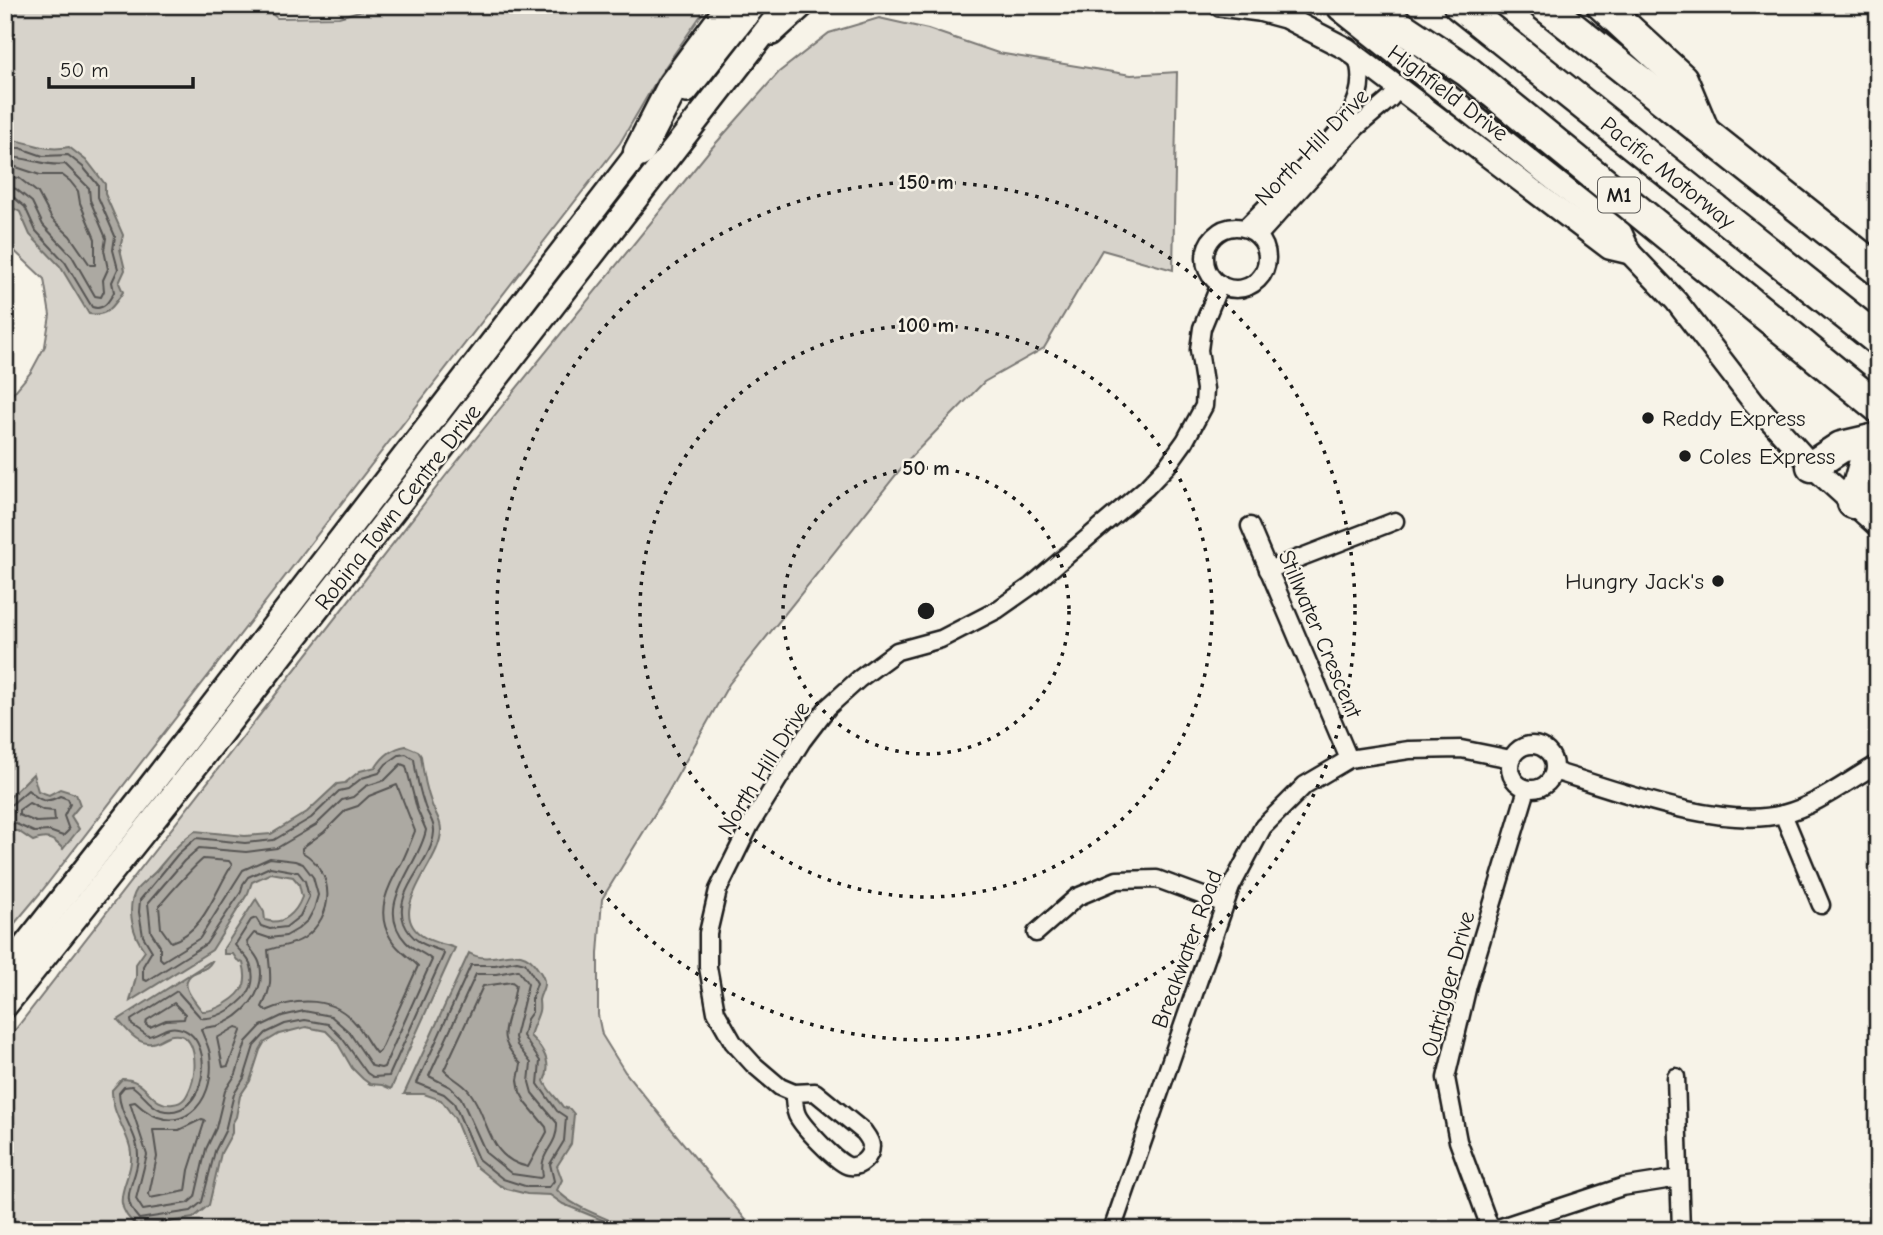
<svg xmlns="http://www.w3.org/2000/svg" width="1883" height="1235" font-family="'Comic Neue',sans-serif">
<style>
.green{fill:#d7d3cb;stroke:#7a7874;stroke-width:2}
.water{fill:#aca9a2;stroke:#72716c;stroke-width:2}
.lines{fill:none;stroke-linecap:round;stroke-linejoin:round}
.shore{stroke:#565452;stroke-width:2}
.minor-casing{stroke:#1c1c1c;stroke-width:21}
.tertiary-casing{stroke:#1c1c1c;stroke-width:26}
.secondary-casing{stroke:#1c1c1c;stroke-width:28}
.motorway-casing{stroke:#1c1c1c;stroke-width:35}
.minor{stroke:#f7f3e8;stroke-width:16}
.tertiary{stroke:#f7f3e8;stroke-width:21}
.secondary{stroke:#f7f3e8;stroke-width:23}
.motorway{stroke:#f7f3e8;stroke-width:30}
.ring{fill:none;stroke:#1c1c1c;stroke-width:3.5;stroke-dasharray:3.5 7}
.poi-dot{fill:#1c1c1c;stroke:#f7f3e8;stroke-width:2.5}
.labels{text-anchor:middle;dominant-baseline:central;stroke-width:5;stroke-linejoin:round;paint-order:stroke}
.shield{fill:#f7f3e8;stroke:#5e5c59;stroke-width:2}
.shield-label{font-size:21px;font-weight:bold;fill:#1c1c1c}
.street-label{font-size:23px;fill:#1c1c1c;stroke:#f7f3e8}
.poi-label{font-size:23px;fill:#1c1c1c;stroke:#f7f3e8;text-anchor:start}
.centre{fill:#1c1c1c;stroke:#f7f3e8;stroke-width:3.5}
.ring-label{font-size:21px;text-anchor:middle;font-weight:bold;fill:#1c1c1c;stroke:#f7f3e8;stroke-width:5;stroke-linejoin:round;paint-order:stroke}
</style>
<rect width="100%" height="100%" fill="#f7f3e8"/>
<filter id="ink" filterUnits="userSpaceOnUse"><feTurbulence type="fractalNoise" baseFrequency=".0143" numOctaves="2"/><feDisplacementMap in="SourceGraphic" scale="14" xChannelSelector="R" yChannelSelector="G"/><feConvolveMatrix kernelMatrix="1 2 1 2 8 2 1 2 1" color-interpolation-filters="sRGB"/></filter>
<g filter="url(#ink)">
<g class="green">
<polygon points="5,5 261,5 277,18 339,17 379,5 708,5 659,76 620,143 41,892 5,935 5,403 31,372 45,346 50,315 44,279 5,242"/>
<polygon points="879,18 928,29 998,53 1131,75 1177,72 1173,270 1102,250 1044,348 984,382 907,461 729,684 667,794 602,899 598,954 598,1015 602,1035 625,1072 754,1230 5,1230 5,1043 447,474 709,151 779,72 829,33"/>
</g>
<g class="water">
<path d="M13 140C35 143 45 152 69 147L88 162 105 184V194L123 235 120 249 125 270 119 283 123 292C114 306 107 317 89 314L60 266 30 235 20 212 13 208 5 199V142Z"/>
<path d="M406 746 418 751 421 756C423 772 426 789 432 805 435 813 441 820 441 830 442 863 382 911 424 937 433 943 445 944 455 948L391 1089 382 1085 370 1084 363 1079 352 1068 337 1042 326 1031 306 1027 279 1034 264 1043 260 1050 250 1081 240 1096 236 1117 232 1124V1133L221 1153 209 1205 193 1218 138 1227C102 1198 138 1180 130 1147 125 1128 111 1111 112 1090L122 1079C149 1079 149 1107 173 1104 184 1103 187 1096 191 1086 197 1071 198 1031 172 1035 163 1036 157 1045 147 1043 136 1042 125 1028 118 1020L211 961H212C207 970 202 969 194 973 176 983 195 1001 202 1011 215 1012 239 998 244 985 246 978 245 970 243 963L237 960 233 954H224V948L256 899 264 912 265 920C283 926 296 913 302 897L299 884 293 877 271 873 252 882 248 893 212 950 130 1001 136 977V964L145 951C133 936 125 907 137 889 143 882 151 877 157 870 169 856 179 842 195 831L245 836 271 834 307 812 337 784 345 783 360 771 376 767C383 756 393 748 406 746Z"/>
<path d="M33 774 38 791 49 795 60 789 76 794 80 805 71 816 79 829 63 849C54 839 47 835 33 841L18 831H13L5 823V802Z"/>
<path d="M469 953C495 968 519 938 538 969 541 973 545 979 544 984 544 989 540 994 539 1000 539 1003 540 1007 539 1011 537 1019 532 1027 530 1036 543 1048 553 1064 544 1081 548 1091 557 1098 563 1107L570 1109 574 1114 571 1144 557 1166 562 1180 557 1190C575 1210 606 1216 629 1230H617L602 1220 563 1204 550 1195 527 1194 507 1189 499 1185 474 1165 455 1119 441 1100 424 1094H404Z"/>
</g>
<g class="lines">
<g class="shore">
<path d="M5 148H20L43 156 68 155 83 167 98 185V197L115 236 113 250 118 269 112 282 114 292C109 301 104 311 92 307L65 262 36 231 25 207 12 196 5 195"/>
<path d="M5 157C26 156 44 167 65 164L89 188 90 200 106 238 104 250 108 269 103 280 104 291 101 297 95 296 72 256 43 225 32 202 16 189 5 186"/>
<polyline points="5,168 16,167 40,175 62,175 70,181 78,191 80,203 95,239 95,265 90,265 70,236 52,219 38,193 19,178 5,176"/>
<path d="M406 754 414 759C416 775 420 792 425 807 428 816 435 822 434 832 432 864 392 890 404 923 411 941 426 946 442 951L444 954 389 1076 373 1077 367 1073 342 1038 328 1024 305 1020 285 1024 266 1033 254 1046 244 1078 234 1094 225 1131 215 1151 202 1202 191 1211 139 1219C117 1195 137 1184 138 1157 139 1134 119 1115 119 1093L124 1087 132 1086C143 1093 148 1105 161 1110 206 1123 219 1036 178 1028 167 1025 158 1035 148 1036L132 1025 131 1020 177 991 201 1018C218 1020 245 1003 251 987 253 981 253 973 251 966 249 957 240 952 235 945L251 920 256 918 261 926 270 929 286 927 300 916 309 897 305 881 298 872 270 867 248 877 243 884 241 892 206 944 147 981 143 979V966L152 951 143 936 139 912 140 900 178 854 196 838 245 843 274 840 311 818 339 791 348 789 362 778 379 773 386 764 399 755Z"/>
<path d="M401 764 406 766 417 809 426 830C419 867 372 905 406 942 413 950 425 953 432 960L384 1067 381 1068 372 1066 349 1032 331 1016 304 1011 282 1016 261 1026 246 1042 236 1074 225 1091 216 1128 206 1149 195 1197 188 1203 143 1210 136 1199 147 1155 130 1103 135 1102C177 1143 217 1105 210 1055 209 1045 203 1037 201 1029 206 1027 211 1027 217 1026 243 1017 266 993 260 965 258 955 249 950 247 942L254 933 269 938 286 936 298 929 308 920 314 909 318 895 313 877 303 864 295 861 270 858 243 870 200 938 163 961 160 958V946L151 932 148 903 184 861 199 848 246 852 277 848 316 825 342 800 353 797 366 786 385 780Z"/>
<path d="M397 785 415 831C411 841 407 852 402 862 388 886 374 912 391 939 398 951 410 957 418 966L380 1051 376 1053C369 1045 364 1034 357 1025 334 996 298 997 266 1011L262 1007C274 984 270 974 268 950 280 946 292 946 304 938 335 916 336 872 302 852V848L324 832 346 810 358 806 369 796Z"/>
<polygon points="29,803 43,810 54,811 55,821 36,822 19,815 19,810"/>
<path d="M5 806 12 804 28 790C40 801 45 804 60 796L68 799 70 804 64 816 69 830 63 836 49 831 34 832 5 819"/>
<path d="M203 859 229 861 232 865C215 891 204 932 171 942L161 928 159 906C173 890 187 873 203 859Z"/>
<polygon points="517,961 525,963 537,983 532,998 532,1012 527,1019 523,1036 540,1061 538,1084 557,1111 566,1117 564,1141 550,1164 554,1181 549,1187 528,1187 503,1179 478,1159 454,1103 444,1094 417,1083 471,965 495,965"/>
<path d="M518 970 528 984 515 1037 517 1045 531 1063 529 1082 532 1093 557 1123C558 1148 538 1151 543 1176L540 1178 512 1174 486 1153 461 1098 450 1087 429 1076 476 974H496Z"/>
<path d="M512 982 516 985C514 993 514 1001 511 1007 501 1036 501 1042 521 1064L518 1080 520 1092 526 1103 546 1127 547 1132 528 1167C486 1158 490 1118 469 1091 462 1082 451 1078 444 1070L483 986Z"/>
<polygon points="174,1003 185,1014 184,1019 166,1020 150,1027 146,1025 147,1020"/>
<polygon points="236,1027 240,1028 241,1031 228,1066 223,1067 217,1038"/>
<polygon points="202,1119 205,1120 189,1170 186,1191 150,1198 149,1194 157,1157 153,1130 179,1130"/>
</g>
<g class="minor-casing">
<g id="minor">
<circle cx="1236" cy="258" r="31"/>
<path d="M1245 228C1263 210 1281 192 1298 174 1329 143 1375 104 1356 55"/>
<polyline points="1258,236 1357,127 1390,99 1398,89"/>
<polyline points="1250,526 1349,759"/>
<polyline points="1268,570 1395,521"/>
<circle cx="1532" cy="767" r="22"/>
<path d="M1554 771C1615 790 1721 830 1783 814 1818 805 1847 781 1878 764"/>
<polyline points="1783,814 1821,905"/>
<polyline points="1036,933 1077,897 1117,880 1157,879 1225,904"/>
<polyline points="1676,1077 1681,1230"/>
<path d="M794 1093C794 1101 794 1108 797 1115 802 1126 838 1164 849 1166 860 1168 871 1157 871 1146 871 1141 867 1136 864 1132L815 1092 794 1093 780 1087 753 1064 733 1042 716 1012 708 967V933L718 890 750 825 802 741 828 707 859 679 897 651 941 639 997 610 1031 586 1146 488 1167 466 1185 441 1204 406 1205 389 1199 350 1202 328 1220 284"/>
<polyline points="1112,1230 1231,887 1263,827 1305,785 1349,759 1409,750 1461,749 1511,759"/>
<polyline points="1491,1230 1458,1141 1446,1078 1468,985 1527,789"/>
<polyline points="1492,1230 1622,1187 1679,1178"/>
</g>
</g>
<g class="tertiary-casing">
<g id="tertiary">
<polyline points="1220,5 1259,10 1285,17 1347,49 1609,248 1630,253"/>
<polyline points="1339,9 1621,233 1630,253 1676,301 1753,401 1812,466 1878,526"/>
<polyline points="772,34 804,5"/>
</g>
</g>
<g class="secondary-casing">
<g id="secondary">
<polyline points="686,91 754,5"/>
<polyline points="5,971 152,784 648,140"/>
<polyline points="5,1006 170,799 786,5"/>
</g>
</g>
<g class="motorway-casing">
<g id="motorway">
<polyline points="1347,5 1395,23 1467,71 1878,407"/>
<path id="s1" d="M1459 5 1878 340"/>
<polyline points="1544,5 1878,270"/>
<polyline points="1602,5 1682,79 1702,127"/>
<polyline points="639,152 673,86 733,5"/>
<polyline points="1812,466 1841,447 1871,440"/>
<polyline points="1853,503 1871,440 1878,441"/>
</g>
</g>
<use href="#minor" class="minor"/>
<use href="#tertiary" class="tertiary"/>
<use href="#secondary" class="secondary"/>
<use href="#motorway" class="motorway"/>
</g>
</g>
<g class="ring">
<circle cx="926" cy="611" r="143"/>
<circle cx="926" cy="611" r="286"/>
<circle cx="926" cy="611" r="429"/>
</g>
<g class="poi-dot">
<circle cx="1648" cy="418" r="7"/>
<circle cx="1685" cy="456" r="7"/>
<circle cx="1718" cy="581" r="7"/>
</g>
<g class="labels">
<rect class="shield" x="1598" y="177.5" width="42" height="35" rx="5"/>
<g class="shield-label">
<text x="1619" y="195">M1</text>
</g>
<g class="street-label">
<text transform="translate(1448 93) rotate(37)">Highfield Drive</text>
<text transform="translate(1312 147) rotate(-46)">North Hill Drive</text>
<text stroke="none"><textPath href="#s1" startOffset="268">Pacific Motorway</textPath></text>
<text transform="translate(398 507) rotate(-52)">Robina Town Centre Drive</text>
<text transform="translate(1320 634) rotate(67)">Stillwater Crescent</text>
<text transform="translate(764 768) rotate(-58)">North Hill Drive</text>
<text transform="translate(1187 949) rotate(-70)">Breakwater Road</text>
<text transform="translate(1448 984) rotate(-75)">Outrigger Drive</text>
</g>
<g class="poi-label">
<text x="1662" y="418">Reddy Express</text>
<text x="1699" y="456">Coles Express</text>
<text x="1704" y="581" text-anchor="end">Hungry Jack's</text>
</g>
</g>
<circle cx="926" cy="611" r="10" class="centre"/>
<g class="ring-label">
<text x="926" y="189">150 m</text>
<text x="926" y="332">100 m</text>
<text x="926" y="475">50 m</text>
</g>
<rect width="1883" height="1235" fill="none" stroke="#f7f3e8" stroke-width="28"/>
<rect x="14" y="14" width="1855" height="1207" fill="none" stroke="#1c1c1c" stroke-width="2.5" filter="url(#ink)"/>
<path d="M49 77v10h144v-10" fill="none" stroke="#1c1c1c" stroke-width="3.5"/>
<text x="60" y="77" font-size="21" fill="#1c1c1c" stroke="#f7f3e8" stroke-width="5" paint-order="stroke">50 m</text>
</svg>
